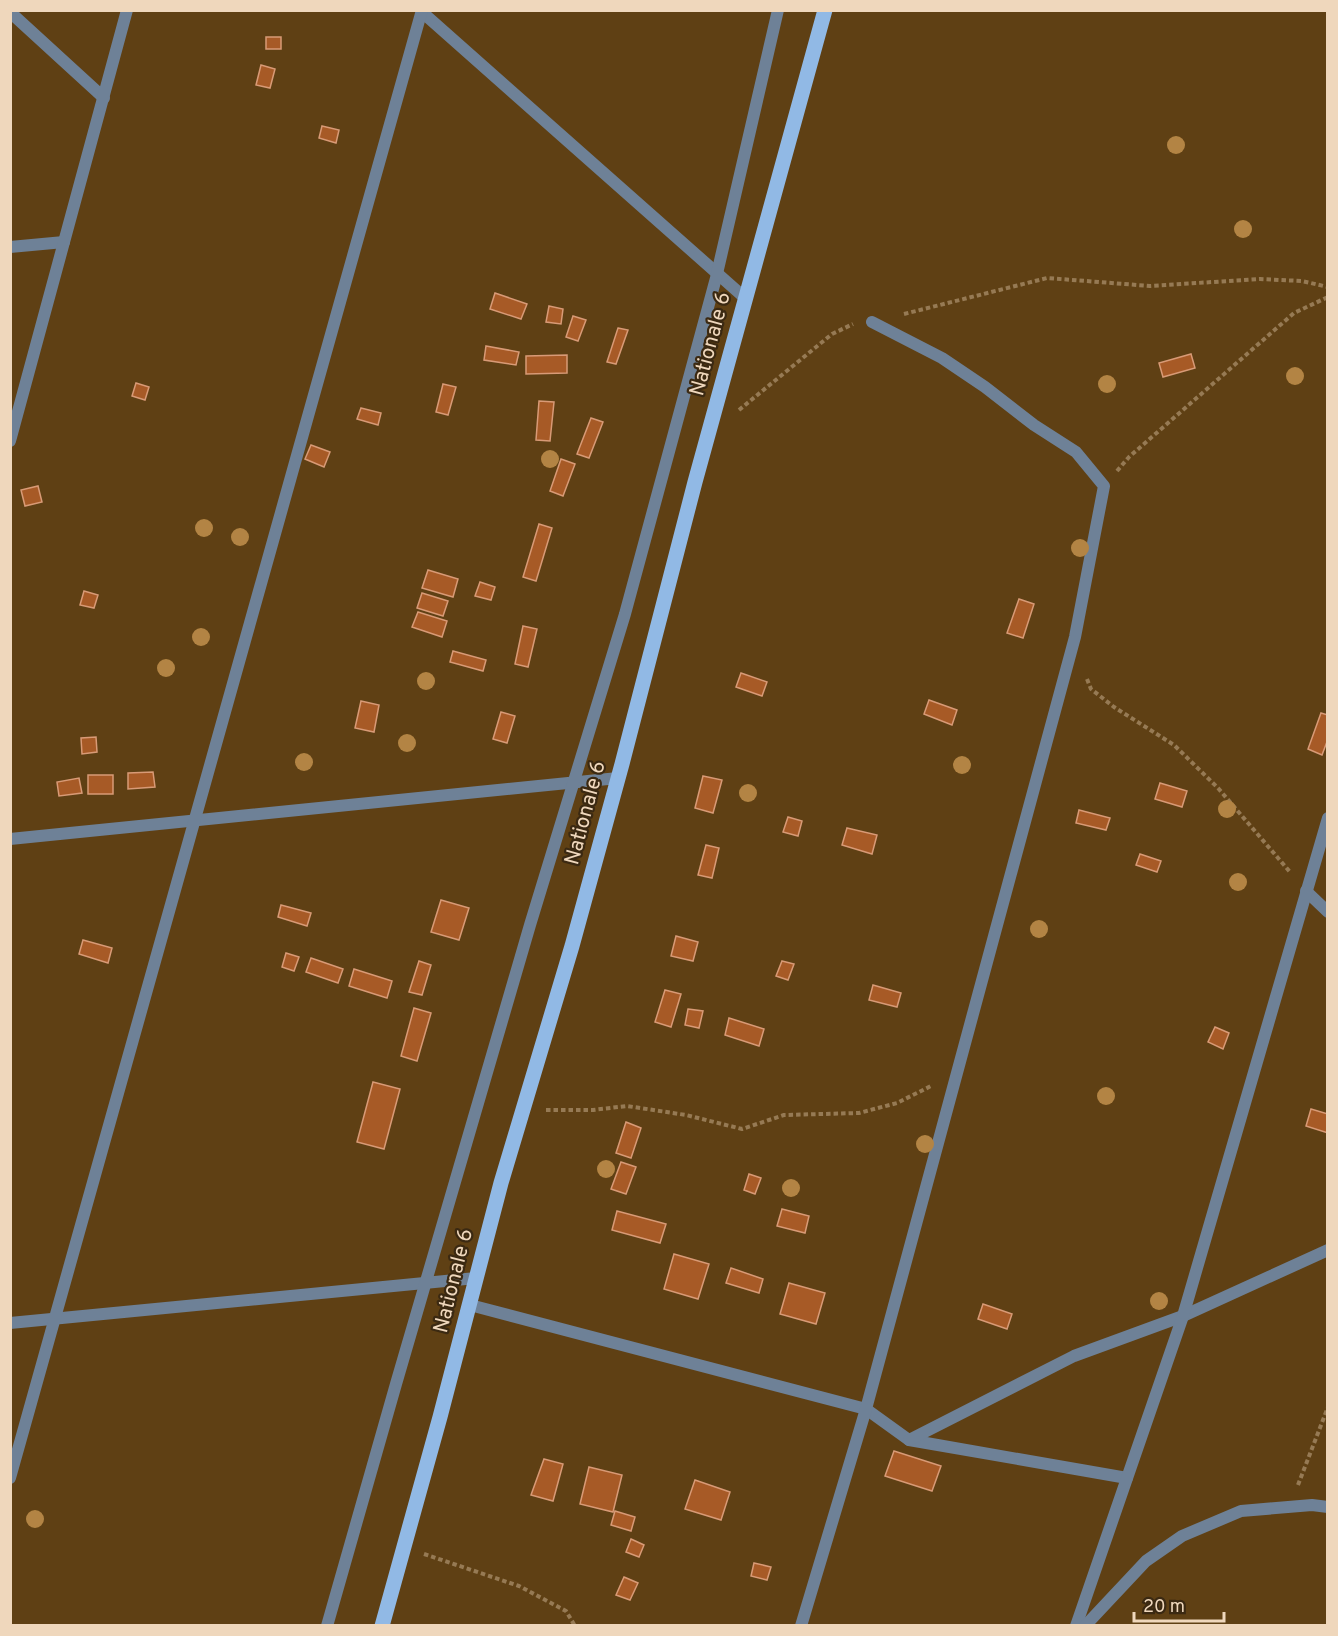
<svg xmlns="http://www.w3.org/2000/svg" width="1338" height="1636" font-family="Overpass,sans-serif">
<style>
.building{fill:#a75a26;stroke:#d89a76;stroke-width:1.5}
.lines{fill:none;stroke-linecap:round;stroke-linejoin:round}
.path{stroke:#967a54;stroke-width:4;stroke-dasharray:4.5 3;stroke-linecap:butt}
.minor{stroke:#6e8197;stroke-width:12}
.primary{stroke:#91b9e5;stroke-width:15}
.tree{fill:#b38444}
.labels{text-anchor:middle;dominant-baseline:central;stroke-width:4.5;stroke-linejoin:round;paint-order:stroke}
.street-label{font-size:21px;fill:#efd7bc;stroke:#3b2912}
</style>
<rect width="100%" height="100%" fill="#5f4014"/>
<g class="building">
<rect x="266" y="37" width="15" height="12"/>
<polygon points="261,65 275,69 270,88 256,85"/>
<polygon points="322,126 339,130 336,143 319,138"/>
<polygon points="495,293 527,304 521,319 490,309"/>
<polygon points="549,306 563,309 561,324 546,322"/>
<polygon points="573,316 586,320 578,341 566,337"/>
<polygon points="618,328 628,330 616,364 607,362"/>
<polygon points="486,346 519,352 516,365 484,360"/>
<polygon points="1191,354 1195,368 1163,377 1159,363"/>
<polygon points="567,355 567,373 526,374 526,356"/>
<polygon points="136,383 149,387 145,400 132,396"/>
<polygon points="443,384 456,387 448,415 436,412"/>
<polygon points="539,401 554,402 550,441 536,440"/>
<polygon points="361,408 381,413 378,425 357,419"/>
<polygon points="591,418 603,422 589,458 577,454"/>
<polygon points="311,445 330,452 324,467 305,459"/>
<polygon points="561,459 575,464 563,496 550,491"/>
<polygon points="38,486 42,502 25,506 21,490"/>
<polygon points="539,524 552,528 536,581 523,577"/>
<polygon points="428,570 458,579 453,597 422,588"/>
<polygon points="480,582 495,587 491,600 475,596"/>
<polygon points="84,591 98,595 94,608 80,605"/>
<polygon points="422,593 448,601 443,616 417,608"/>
<polygon points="1019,599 1034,604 1023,638 1007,633"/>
<polygon points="418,612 447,621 442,637 412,627"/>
<polygon points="523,626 537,629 528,667 515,664"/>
<polygon points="453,651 486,660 483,671 450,662"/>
<polygon points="741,673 767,682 762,696 736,687"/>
<polygon points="929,700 957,710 952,725 924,714"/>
<polygon points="361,701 379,705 374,732 355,728"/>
<polygon points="501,712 515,716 507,743 493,739"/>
<polygon points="1321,713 1328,715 1328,739 1322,755 1308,749"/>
<polygon points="96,737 97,752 82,754 81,738"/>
<polygon points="153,772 155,787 128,789 128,773"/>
<rect x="88" y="775" width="25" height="19"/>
<polygon points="703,776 722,780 713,813 695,808"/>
<polygon points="79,778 82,793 59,796 57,782"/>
<polygon points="1160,783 1187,791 1182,807 1155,799"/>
<polygon points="1079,810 1110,818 1106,830 1076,823"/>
<polygon points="788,817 802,821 798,836 783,832"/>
<polygon points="847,828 877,835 872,854 842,845"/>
<polygon points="706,845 719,848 712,878 698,875"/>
<polygon points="1140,854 1161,861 1157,872 1136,865"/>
<polygon points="441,900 469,908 459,940 431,932"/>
<polygon points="281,905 311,913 307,926 278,917"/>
<polygon points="676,936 698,942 693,961 671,956"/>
<polygon points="83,940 112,948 108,963 79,954"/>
<polygon points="286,953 299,957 294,971 282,967"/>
<polygon points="311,958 343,969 338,983 306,972"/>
<polygon points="419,961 431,965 422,995 409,992"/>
<polygon points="782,961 794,964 788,980 776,976"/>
<polygon points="354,969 392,981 387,998 349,986"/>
<polygon points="873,985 901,993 897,1007 869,1000"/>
<polygon points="665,990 681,994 671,1027 655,1022"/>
<polygon points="414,1008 431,1013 417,1061 401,1056"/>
<polygon points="688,1009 703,1011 699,1028 685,1025"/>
<polygon points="729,1018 764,1029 759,1046 725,1035"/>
<polygon points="1215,1027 1229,1033 1223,1049 1208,1042"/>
<polygon points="373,1082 400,1089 384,1149 357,1142"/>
<polygon points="1311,1109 1328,1114 1328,1133 1306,1126"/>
<polygon points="626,1122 641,1128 631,1158 616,1153"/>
<polygon points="621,1162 636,1167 626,1194 611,1189"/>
<polygon points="749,1174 761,1178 755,1194 744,1190"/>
<polygon points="782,1209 809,1216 805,1233 777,1226"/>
<polygon points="617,1211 666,1224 660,1243 612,1230"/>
<polygon points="674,1254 709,1264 698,1299 664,1289"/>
<polygon points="731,1268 763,1279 759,1293 726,1283"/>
<polygon points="789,1283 825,1293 816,1324 780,1314"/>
<polygon points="983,1304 1012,1314 1007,1329 978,1319"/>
<polygon points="894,1451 941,1466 932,1491 885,1476"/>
<polygon points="544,1459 563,1464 553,1501 531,1495"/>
<polygon points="589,1467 622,1475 613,1512 580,1504"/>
<polygon points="695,1480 730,1492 721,1520 685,1509"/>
<polygon points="615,1511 635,1517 631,1531 611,1525"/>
<polygon points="631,1539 644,1545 639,1557 626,1552"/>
<polygon points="754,1563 771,1567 767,1580 751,1576"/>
<polygon points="624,1577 638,1583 630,1600 616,1595"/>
</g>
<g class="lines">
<g class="path">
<polyline points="904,314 1047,278 1150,286 1260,279 1302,281 1328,287"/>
<polyline points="739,410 832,334 853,324"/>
<polyline points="1328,460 1328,465"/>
<polyline points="1117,471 1129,457 1294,313 1328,297"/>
<polyline points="1087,679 1091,689 1114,707 1174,745 1218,788 1290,872"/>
<polyline points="546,1110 593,1110 627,1106 686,1115 742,1129 784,1115 859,1113 897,1103 931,1086"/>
<polyline points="1298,1485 1328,1407"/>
<polyline points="424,1554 519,1586 566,1611 575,1626"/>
</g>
<g class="minor">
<polyline points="10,12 104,98"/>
<polyline points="422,12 745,298"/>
<polyline points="10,247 64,242"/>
<polyline points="10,441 127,10"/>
<polyline points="10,839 618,778"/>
<polyline points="1306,891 1328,912"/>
<polyline points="470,1305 866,1409 909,1440 1127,1478"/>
<polyline points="10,1323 476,1278"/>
<polyline points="909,1440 1074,1356 1183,1316 1328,1250"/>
<polyline points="10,1478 422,10"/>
<polyline points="327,1626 396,1384 530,925 625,614 716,278 778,10"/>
<polyline points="801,1626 866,1409 1075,637 1104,486 1076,452 1034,425 985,387 942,358 872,322"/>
<polyline points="1076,1626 1183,1316 1328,818"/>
<polyline points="1085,1626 1146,1561 1182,1536 1241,1511 1312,1505 1328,1507"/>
</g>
<polyline class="primary" points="382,1626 440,1417 501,1183 572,946 622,764 695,482 825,10"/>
</g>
<g class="tree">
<circle cx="1176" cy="145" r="9"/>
<circle cx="1243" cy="229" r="9"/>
<circle cx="1295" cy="376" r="9"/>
<circle cx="1107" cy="384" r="9"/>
<circle cx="550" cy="459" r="9"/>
<circle cx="204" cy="528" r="9"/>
<circle cx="240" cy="537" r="9"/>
<circle cx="1080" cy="548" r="9"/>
<circle cx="201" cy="637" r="9"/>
<circle cx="166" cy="668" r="9"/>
<circle cx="426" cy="681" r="9"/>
<circle cx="407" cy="743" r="9"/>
<circle cx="304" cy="762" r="9"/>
<circle cx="962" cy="765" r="9"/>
<circle cx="748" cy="793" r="9"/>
<circle cx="1227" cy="809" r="9"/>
<circle cx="1238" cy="882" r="9"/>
<circle cx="1039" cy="929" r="9"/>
<circle cx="1106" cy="1096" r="9"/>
<circle cx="925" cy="1144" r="9"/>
<circle cx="606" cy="1169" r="9"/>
<circle cx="791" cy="1188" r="9"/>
<circle cx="1159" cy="1301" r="9"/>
<circle cx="35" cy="1519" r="9"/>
</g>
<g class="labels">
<g class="street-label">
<text transform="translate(711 344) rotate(-75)">Nationale 6</text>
<text transform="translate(586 813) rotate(-75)">Nationale 6</text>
<text transform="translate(454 1281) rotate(-76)">Nationale 6</text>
</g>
</g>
<rect width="1338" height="1636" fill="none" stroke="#efd7bc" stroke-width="24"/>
<path d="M1134 1612v9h90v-9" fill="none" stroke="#efd7bc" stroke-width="3"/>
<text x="1143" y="1612" font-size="18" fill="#efd7bc" stroke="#3b2912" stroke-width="4.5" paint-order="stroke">20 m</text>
</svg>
